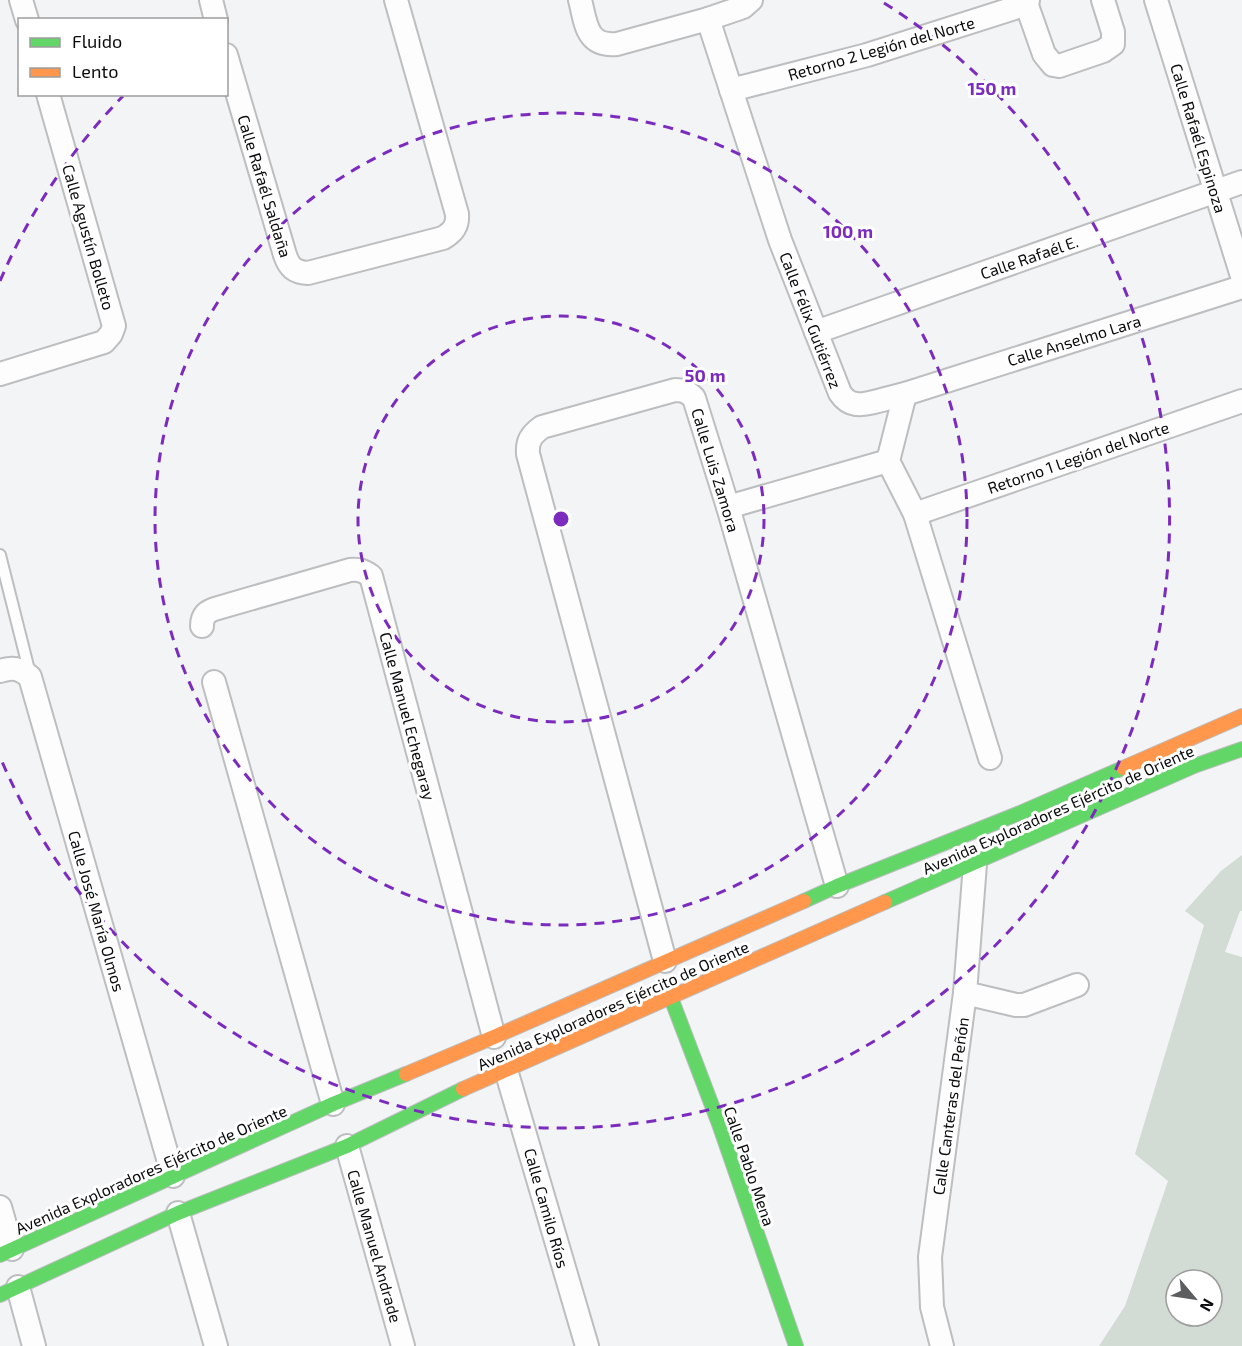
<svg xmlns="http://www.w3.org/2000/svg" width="1242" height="1346" font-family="'Exo 2',sans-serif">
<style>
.green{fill:#d2dcd4;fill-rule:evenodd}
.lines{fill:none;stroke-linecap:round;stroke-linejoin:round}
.lane-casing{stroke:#bcbebf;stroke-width:14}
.street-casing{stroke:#bcbebf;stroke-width:26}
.fast-casing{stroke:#bcbebf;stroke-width:16}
.slow-casing{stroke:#bcbebf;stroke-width:16}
.lane{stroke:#fdfdfe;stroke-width:10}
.street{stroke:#fdfdfe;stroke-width:22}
.fast{stroke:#63d668;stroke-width:14}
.slow{stroke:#ff974d;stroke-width:14}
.ring{fill:none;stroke:#7b2cbf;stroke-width:3;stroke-dasharray:10 8}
.labels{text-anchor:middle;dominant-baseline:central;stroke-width:6;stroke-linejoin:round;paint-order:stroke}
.street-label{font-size:16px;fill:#0a0b0c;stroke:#fff}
.centre{fill:#7b2cbf;stroke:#fff;stroke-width:3}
.ring-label{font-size:18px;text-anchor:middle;font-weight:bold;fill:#7b2cbf;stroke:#fff;stroke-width:6;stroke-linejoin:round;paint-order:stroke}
</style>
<rect width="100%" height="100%" fill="#f2f4f6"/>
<path class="green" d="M1242 855V911H1240L1225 952 1242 957V1346H1099L1125 1306 1168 1181 1135 1154 1204 925 1185 911 1221 871ZM1176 1280H1212V1316H1176Z"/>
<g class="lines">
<g class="lane-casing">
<polyline id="lane" points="0,555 30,674"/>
</g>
<g class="street-casing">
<g id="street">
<polyline points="21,0 27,20"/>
<polyline points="211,0 216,20"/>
<path d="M580 0C586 23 586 47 617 44L708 19 743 7 751 0"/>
<polyline points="1025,0 1044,54 1053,65 1059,66 1103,51 1113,44 1113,32 1103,0"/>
<polyline points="1156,0 1242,276"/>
<path d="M708 19 780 240 840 393C844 399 848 403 856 404 867 406 893 396 905 394L1242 287"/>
<path d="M226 55 285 255C289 267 294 272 308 273L443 238C453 232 458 226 457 214L396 0"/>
<polyline points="731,90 867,55 1027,4 1028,0"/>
<polyline points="816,332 1242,182"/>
<polyline points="0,374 104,342 111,334 114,326 48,94"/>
<polyline points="905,394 888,461 915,514 990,758"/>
<polyline points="728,507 888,461"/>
<polyline points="915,514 1242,401"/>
<path d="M202 626C202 615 207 611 218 608L350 570C359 569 364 571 371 576L494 1037"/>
<path d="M0 671C12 667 20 668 30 677L173 1176"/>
<polyline points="214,682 333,1104"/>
<path d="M665 961 528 454C527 441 531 435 542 427L675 390C684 390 688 392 694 398L728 507 837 886"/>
<polyline points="965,993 1016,1005 1024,1005 1077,985"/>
<polyline points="506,1070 587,1346"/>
<polyline points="347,1146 403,1346"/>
<polyline points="0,1207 12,1249"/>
<polyline points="178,1213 216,1346"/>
<polyline points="18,1287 34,1346"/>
<polyline points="942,1346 932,1307 930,1257 965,993 975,864"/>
</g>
</g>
<g class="fast-casing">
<g id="fast">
<polyline points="804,901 837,886 1020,813 1123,768"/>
<polyline points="885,902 1194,766 1242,749"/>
<polyline points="671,998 719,1124 796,1346"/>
<polyline points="0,1255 333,1104 406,1074"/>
<polyline points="0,1295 178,1213 347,1146 463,1089"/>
</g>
</g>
<g class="slow-casing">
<g id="slow">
<polyline points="1123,768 1242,716"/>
<polyline points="406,1074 494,1037 804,901"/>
<polyline points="463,1089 885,902"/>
</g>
</g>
<use href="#lane" class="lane"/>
<use href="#street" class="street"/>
<use href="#fast" class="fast"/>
<use href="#slow" class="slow"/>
</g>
<g class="ring">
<circle cx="561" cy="519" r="203"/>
<circle cx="561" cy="519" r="406"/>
<path d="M0 281A609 609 0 0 1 123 96M884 3A609 609 0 1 1 0 757"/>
</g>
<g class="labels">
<g class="street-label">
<text transform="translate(881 48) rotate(-16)">Retorno 2 Legión del Norte</text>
<text transform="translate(1199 138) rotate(73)">Calle Rafaél Espinoza</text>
<text transform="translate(265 186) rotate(73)">Calle Rafaél Saldaña</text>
<text transform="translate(89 237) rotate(74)">Calle Agustín Bolleto</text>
<text transform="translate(1029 257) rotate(-19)">Calle Rafaél E.</text>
<text transform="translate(811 320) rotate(69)">Calle Félix Gutiérrez</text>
<text transform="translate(1074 340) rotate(-17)">Calle Anselmo Lara</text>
<text transform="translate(1078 457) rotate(-19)">Retorno 1 Legión del Norte</text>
<text transform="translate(716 470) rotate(73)">Calle Luis Zamora</text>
<text transform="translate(408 716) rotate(75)">Calle Manuel Echegaray</text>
<text transform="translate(1058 809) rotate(-24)">Avenida Exploradores Ejército de Oriente</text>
<text transform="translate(97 911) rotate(74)">Calle José María Olmos</text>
<text transform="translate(613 1005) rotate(-24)">Avenida Exploradores Ejército de Oriente</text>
<text transform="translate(950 1106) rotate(-82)">Calle Canteras del Peñón</text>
<text transform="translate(750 1166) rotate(71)">Calle Pablo Mena</text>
<text transform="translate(151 1169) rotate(-24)">Avenida Exploradores Ejército de Oriente</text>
<text transform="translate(547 1208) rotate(74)">Calle Camilo Ríos</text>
<text transform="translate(375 1246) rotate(74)">Calle Manuel Andrade</text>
</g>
</g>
<circle cx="561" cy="519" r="9" class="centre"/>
<g class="ring-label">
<text x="992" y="95">150 m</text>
<text x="848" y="238">100 m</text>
<text x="705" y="382">50 m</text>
</g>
<rect x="18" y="18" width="210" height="78" fill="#ffffff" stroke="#9d9d9e" stroke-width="1.5"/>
<rect x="30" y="38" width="30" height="9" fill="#63d668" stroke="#9d9d9e" stroke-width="1.5"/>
<text x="72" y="48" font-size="18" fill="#0a0b0c">Fluido</text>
<rect x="30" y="68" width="30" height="9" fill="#ff974d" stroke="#9d9d9e" stroke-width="1.5"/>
<text x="72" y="78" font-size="18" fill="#0a0b0c">Lento</text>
<g transform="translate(1194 1298) rotate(119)"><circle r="28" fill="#ffffff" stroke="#9d9d9e" stroke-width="1.5"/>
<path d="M0-4.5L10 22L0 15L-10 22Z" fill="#5b5d5e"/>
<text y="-9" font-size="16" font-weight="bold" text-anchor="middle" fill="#0a0b0c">N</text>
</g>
</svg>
